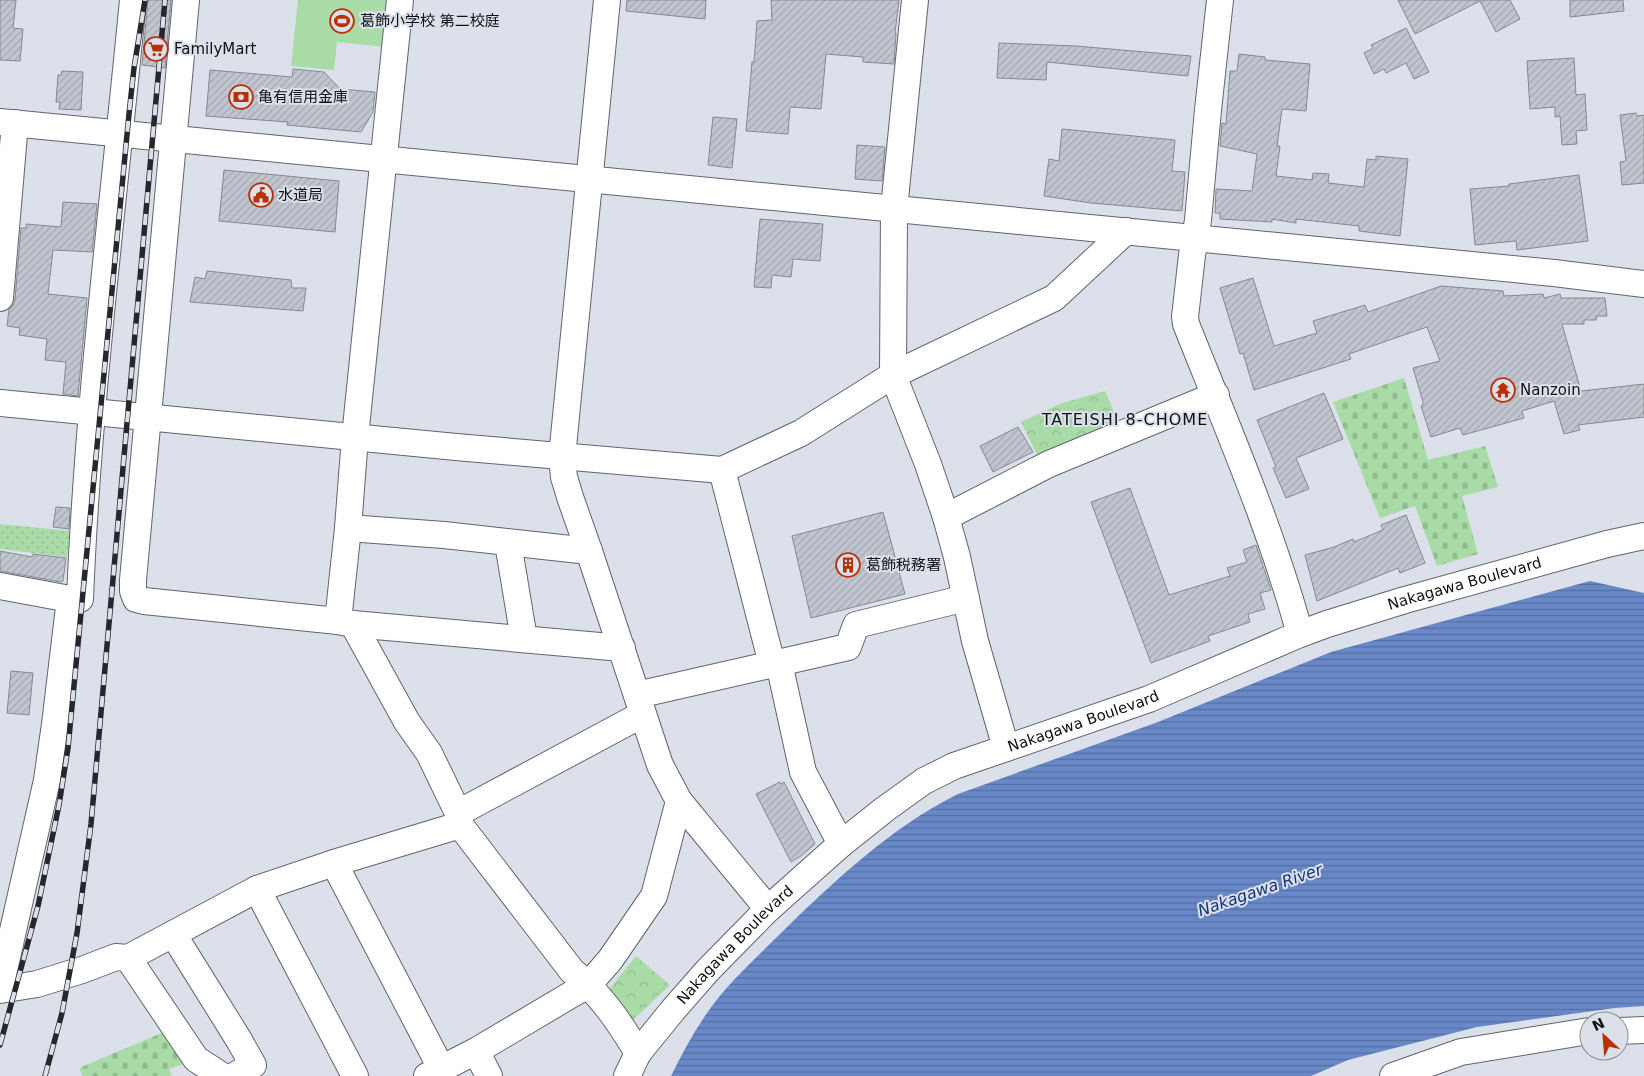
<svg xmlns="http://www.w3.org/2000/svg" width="1644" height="1076" font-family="'DejaVu Sans','Noto Sans JP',sans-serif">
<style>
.grass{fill:url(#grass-dots)}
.cemetery{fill:url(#cemetery-stones)}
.park{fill:url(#park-crowns)}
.pitch{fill:#a9dba6}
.water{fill:url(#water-rules)}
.building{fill:url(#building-hatch);stroke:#848891}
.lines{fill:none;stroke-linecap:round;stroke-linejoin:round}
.minor-casing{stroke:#60646c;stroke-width:28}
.minor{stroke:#fff;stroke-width:26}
.rail-casing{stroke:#26272b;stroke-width:5.5}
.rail{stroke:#dce0ea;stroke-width:4;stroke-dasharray:11;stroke-linecap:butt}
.labels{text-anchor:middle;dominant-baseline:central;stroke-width:4;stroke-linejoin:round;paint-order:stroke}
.poi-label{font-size:15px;fill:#0f1013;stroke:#dce0ea;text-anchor:start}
.street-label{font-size:15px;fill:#0f1013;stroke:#dce0ea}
.neighbourhood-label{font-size:16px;letter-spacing:1px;fill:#0f1013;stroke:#dce0ea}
.water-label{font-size:16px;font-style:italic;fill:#11327d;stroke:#dce0ea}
</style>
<defs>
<pattern id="grass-dots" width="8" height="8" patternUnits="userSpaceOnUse" patternTransform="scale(1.25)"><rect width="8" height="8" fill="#a9dba6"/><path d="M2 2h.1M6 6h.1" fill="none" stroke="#90bb8e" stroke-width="1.8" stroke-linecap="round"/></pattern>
<pattern id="cemetery-stones" width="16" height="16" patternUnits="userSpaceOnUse" patternTransform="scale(1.25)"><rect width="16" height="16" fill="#a9dba6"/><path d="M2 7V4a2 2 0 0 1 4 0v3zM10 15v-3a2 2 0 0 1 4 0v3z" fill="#90bb8e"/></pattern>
<pattern id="park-crowns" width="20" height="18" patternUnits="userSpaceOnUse" patternTransform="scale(1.25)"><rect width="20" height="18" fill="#a9dba6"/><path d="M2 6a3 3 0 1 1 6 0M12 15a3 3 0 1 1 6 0" fill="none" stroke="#90bb8e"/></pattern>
<pattern id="water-rules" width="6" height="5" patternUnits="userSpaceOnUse" patternTransform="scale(1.25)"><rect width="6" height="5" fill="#6888c7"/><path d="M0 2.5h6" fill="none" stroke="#546ea0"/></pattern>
<pattern id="building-hatch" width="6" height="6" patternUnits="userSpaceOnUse" patternTransform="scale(1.25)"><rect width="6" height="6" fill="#c1c5cf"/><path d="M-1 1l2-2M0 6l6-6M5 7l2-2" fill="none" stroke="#a5a8b1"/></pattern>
</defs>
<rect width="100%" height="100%" fill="#dce0ea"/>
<polygon class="grass" points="0,524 70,531 67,557 0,549"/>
<g class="cemetery">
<polygon points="1404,378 1428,460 1485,446 1498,487 1462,496 1478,554 1437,566 1415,506 1380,518 1333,402"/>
<polygon points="171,1029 189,1062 169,1069 172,1076 83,1076 79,1068"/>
</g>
<g class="park">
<polygon points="1105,391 1120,427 1040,461 1021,422 1062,403"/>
<polygon points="636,956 670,985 631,1022 607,992"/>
</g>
<polygon class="pitch" points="298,0 390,0 386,47 337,42 334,70 291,66"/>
<path class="water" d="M1590 581 1644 593V1006L1615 1008 1477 1027 1348 1060 1311 1076H671C682 1054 693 1033 707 1013 727 984 754 960 779 935 832 883 891 827 958 794L1158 722 1331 652Z"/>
<g class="building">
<polygon points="0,0 16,0 13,28 23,29 20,61 0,60"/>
<polygon points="148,0 171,0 165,68 142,65"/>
<polygon points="627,0 706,0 705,19 626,11"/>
<polygon points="771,0 899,0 895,33 896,33 894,64 863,62 863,57 826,54 821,109 790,107 788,134 746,131 752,62 754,62 757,21 772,20"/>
<polygon points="1398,0 1510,0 1520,19 1496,32 1480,1 1415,34"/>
<polygon points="1570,0 1623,0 1624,11 1570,17"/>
<polygon points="1406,28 1429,72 1414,79 1406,63 1386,73 1384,69 1374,74 1364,53 1373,48 1371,45"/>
<polygon points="999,43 1076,46 1191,56 1188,76 1047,62 1046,80 997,78"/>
<polygon points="1239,54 1265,57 1265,60 1310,64 1306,111 1282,109 1277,146 1280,146 1276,176 1312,180 1313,173 1329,174 1328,183 1364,187 1367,159 1376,160 1376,156 1408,159 1400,236 1359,231 1359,226 1296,219 1296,223 1272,219 1272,222 1220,219 1220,213 1215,213 1216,189 1252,191 1257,154 1220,146 1222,123 1226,124 1230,71 1237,71"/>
<polygon points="1574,58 1576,95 1585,94 1587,130 1576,131 1577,144 1562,145 1560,116 1555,117 1555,107 1530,109 1527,61"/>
<polygon points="293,69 324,72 340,89 375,92 373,112 361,132 287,125 288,122 206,116 210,70 292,77"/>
<polygon points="62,71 83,72 81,110 59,109 60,102 56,102 58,75 61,75"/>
<polygon points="1636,113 1637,116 1644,115 1644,183 1622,185 1620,162 1626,161 1620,115"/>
<polygon points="713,117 737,119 732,168 708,165"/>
<polygon points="1062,129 1175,140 1172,171 1185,172 1182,211 1091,203 1044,196 1049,159 1059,161"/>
<polygon points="857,145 885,147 882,181 855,179"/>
<polygon points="224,170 339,181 335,232 219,221"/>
<polygon points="1579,175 1588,241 1517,250 1516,241 1475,245 1470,189 1509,186 1509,184"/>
<polygon points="63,202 97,204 92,252 53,250 48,294 87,298 78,396 63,394 66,362 45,360 47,339 19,335 20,328 7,326 9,309 13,306 15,299 21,228 26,228 26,224 61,227"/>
<polygon points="760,219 823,224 820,261 793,259 791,277 772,275 771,288 754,287"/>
<polygon points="207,271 291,280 292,288 306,288 303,311 190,302 195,277 205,279"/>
<polygon points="1253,278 1274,346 1317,333 1313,321 1365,305 1368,312 1441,286 1503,291 1504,296 1543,294 1544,298 1560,294 1561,298 1605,298 1607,316 1597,316 1596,320 1584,320 1584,324 1562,324 1581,391 1644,384 1644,417 1578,425 1580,430 1564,434 1554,401 1522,411 1524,418 1463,435 1460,428 1431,437 1421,406 1423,405 1423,402 1413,368 1440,361 1427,327 1349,354 1351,359 1254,390 1243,353 1240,354 1220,288"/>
<polygon points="1324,393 1343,439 1296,458 1309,489 1286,498 1273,468 1276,467 1257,420"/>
<polygon points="1018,427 1033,452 993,472 980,446"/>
<polygon points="1130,488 1169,595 1230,576 1227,568 1247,562 1243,550 1256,545 1271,590 1260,593 1265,609 1248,614 1250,622 1208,636 1210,641 1151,663 1091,502"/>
<polygon points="56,507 70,508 69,529 53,527"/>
<polygon points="883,512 905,594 811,618 792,536"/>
<polygon points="1406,515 1425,563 1400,573 1398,568 1317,601 1305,555 1334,547 1353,539 1354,542 1383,530 1381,525"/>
<polygon points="0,551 32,557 33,554 66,558 63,581 61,582 0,571"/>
<polygon points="11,671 33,673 29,715 7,713"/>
<polygon points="780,782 781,784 784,782 815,844 801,856 791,862 756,794"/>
</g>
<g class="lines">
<g class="minor-casing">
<g id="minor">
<polyline points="186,0 133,580 133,591 136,599 144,601 338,621 353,624 622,648"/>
<polyline points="607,0 562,457 564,477 570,497 589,551 660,765 679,801 768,909"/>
<polyline points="915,0 894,209 893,375 928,464 946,517 957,557 975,641 1006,748"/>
<path d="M1220 0 1208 110 1198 220 1192 255 1185 317 1186 324C1227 427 1271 528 1300 634"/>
<polyline points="0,122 1554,273 1644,284"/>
<polyline points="0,298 15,123"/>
<polyline points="0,403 456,447 722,470 801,433 893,375 1054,298 1126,231"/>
<polyline points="722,470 772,664"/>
<polyline points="946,517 1049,464 1216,395"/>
<polyline points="348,528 444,535 589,551"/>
<polyline points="508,543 524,639"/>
<path d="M0 586 70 599H80C88 399 114 199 133 0"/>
<polyline points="338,621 348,528 355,437 400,0"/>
<path d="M353 624 407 722 429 753 458 813 460 825 572 971C600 993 620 1023 638 1053"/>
<polyline points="779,663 803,772 841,844"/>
<polyline points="637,695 848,647 856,625 966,598"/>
<polyline points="458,813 643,714"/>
<polyline points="334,863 441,1068"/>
<polyline points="257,889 355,1076"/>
<polyline points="173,934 239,1040 253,1065 234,1076"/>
<polyline points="128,958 196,1059 222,1076"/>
<polyline points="0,988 47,780 55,724 70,599"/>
<polyline points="0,990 37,984 82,970 116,957 128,958 257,889 334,863 460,825"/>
<polyline points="1619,1031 1644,1030"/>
<polyline points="476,1051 489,1076"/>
<polyline points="427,1076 476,1051 589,984 610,960 654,896 679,801"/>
<path id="s1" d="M627 1076 638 1053 673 1010 708 970 768 909 841 844 885 809 924 781 954 766 1149 699 1300 634 1327 624 1405 600 1607 544 1644 536"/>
<polyline points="1393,1076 1461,1052 1589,1031"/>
</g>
</g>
<use href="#minor" class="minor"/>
<g class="rail-casing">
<g id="rail">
<polyline points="0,1045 38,906 59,805 68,748 129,114 134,68 145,0"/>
<polyline points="45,1076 62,1013 77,933 91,824 165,0"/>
</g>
</g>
<use href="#rail" class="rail"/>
</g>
<defs>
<g id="stadium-ring" transform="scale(1.25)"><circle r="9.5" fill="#dce0ea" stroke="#b93004" stroke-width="1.5"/><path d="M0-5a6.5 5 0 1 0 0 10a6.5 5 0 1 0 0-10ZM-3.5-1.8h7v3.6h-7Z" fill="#b93004"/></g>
<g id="supermarket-ring" transform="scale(1.25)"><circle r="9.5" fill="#dce0ea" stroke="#b93004" stroke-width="1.5"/><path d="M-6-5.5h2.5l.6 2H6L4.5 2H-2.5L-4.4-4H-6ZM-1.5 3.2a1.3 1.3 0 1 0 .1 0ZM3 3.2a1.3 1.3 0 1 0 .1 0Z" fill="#b93004"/></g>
<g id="bank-ring" transform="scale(1.25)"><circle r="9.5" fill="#dce0ea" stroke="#b93004" stroke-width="1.5"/><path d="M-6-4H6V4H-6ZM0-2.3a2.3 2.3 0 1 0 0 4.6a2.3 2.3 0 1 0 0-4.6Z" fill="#b93004"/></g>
<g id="civic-ring" transform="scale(1.25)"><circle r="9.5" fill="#dce0ea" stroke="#b93004" stroke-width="1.5"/><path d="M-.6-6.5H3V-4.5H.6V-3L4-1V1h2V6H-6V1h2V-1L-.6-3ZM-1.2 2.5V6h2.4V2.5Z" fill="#b93004"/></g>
<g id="temple-ring" transform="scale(1.25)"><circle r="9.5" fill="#dce0ea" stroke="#b93004" stroke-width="1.5"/><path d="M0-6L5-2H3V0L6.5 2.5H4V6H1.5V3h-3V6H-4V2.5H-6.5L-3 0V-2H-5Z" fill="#b93004"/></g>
<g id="building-ring" transform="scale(1.25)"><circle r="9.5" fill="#dce0ea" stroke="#b93004" stroke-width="1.5"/><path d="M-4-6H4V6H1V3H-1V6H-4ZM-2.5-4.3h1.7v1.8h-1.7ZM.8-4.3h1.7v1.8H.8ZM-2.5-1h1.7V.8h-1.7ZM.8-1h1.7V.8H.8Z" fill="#b93004"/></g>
</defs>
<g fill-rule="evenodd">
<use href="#stadium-ring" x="342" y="21"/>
<use href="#supermarket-ring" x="156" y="49"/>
<use href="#bank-ring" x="241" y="97"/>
<use href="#civic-ring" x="261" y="195"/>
<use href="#temple-ring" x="1503" y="390"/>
<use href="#building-ring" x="848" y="565"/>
</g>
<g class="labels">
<g class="poi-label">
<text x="360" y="21">葛飾小学校 第二校庭</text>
<text x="174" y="49">FamilyMart</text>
<text x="258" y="97">亀有信用金庫</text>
<text x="278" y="195">水道局</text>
<text x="1520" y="390">Nanzoin</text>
<text x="866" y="565">葛飾税務署</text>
</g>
<g class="street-label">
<text stroke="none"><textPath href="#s1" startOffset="998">Nakagawa Boulevard</textPath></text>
<text stroke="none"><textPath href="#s1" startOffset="592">Nakagawa Boulevard</textPath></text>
<text stroke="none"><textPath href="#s1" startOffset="171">Nakagawa Boulevard</textPath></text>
</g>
<g class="neighbourhood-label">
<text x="1125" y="419">TATEISHI 8-CHOME</text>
</g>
<g class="water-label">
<text transform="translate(1260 890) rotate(-19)">Nakagawa River</text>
</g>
</g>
<g transform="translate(1604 1036) rotate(334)"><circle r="24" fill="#dce0ea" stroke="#8a8d94"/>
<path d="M0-4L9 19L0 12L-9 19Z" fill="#b93004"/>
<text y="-8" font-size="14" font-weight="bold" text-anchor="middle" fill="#0f1013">N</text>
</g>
</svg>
